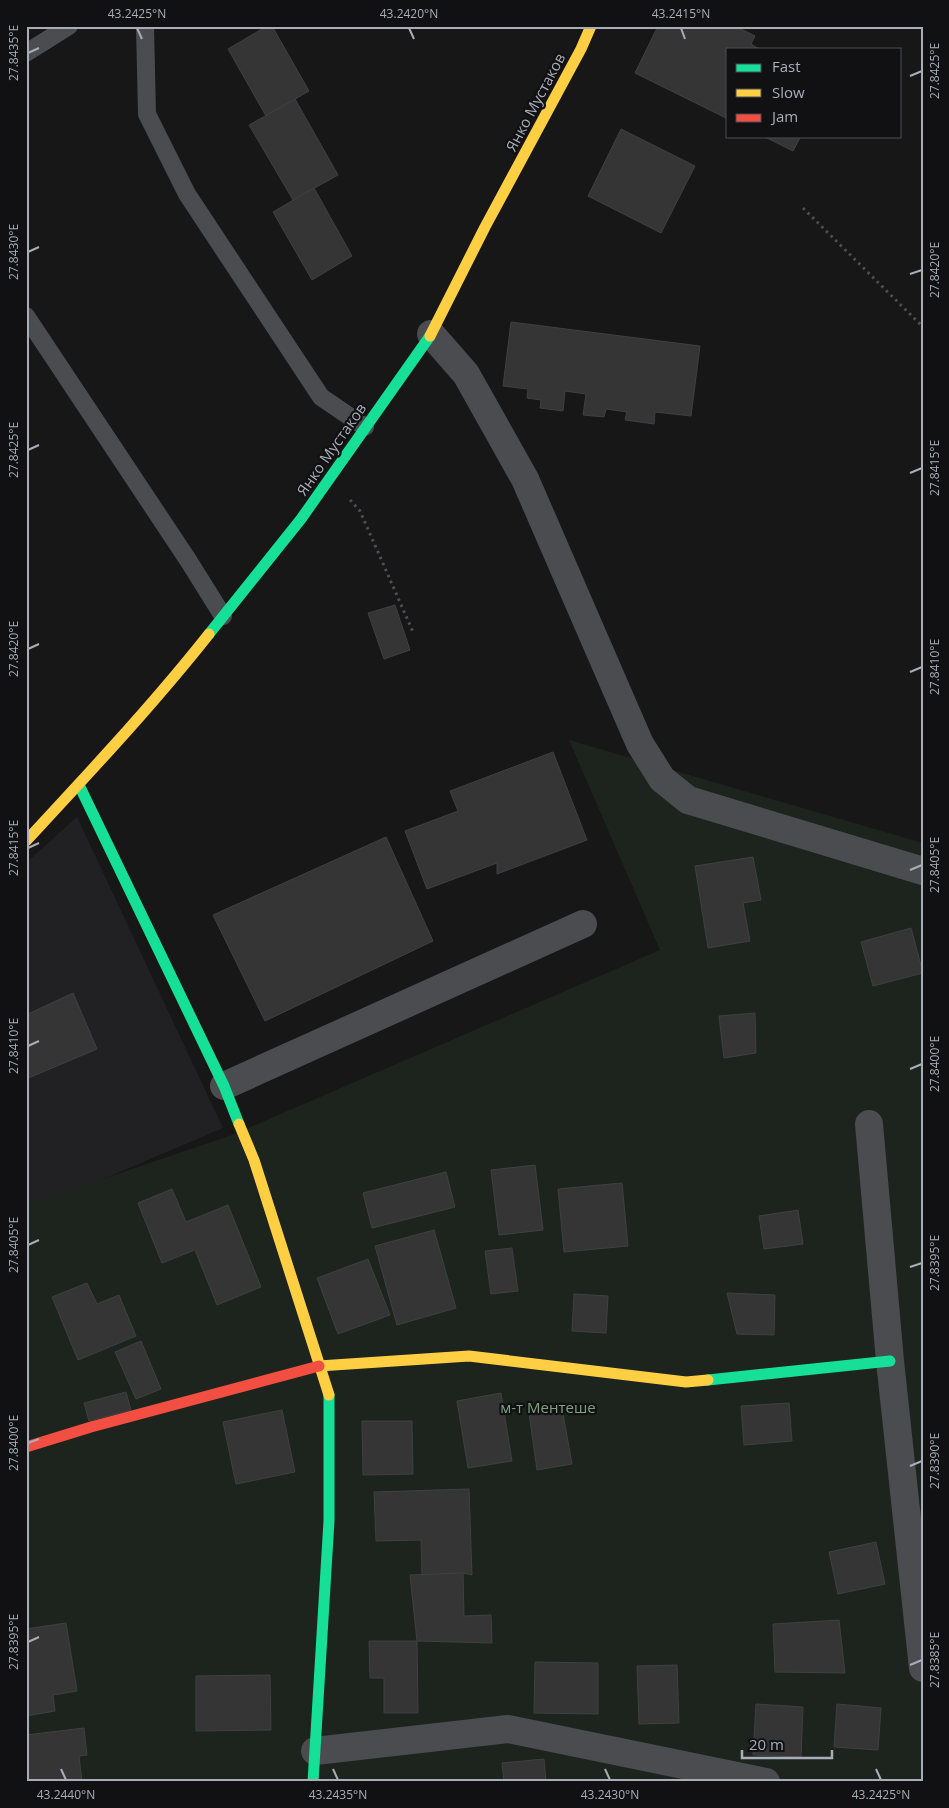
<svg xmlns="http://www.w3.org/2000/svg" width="949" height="1808" font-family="'Open Sans',sans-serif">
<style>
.built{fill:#212123}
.green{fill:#1d241e}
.building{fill:#353536;stroke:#3f4043}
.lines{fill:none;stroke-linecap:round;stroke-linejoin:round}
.path{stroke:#4d4e52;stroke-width:3;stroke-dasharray:2.5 4;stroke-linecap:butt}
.lane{stroke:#4b4c50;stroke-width:18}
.street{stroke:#4b4c50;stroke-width:28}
.fast{stroke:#16e098;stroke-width:11}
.slow{stroke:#ffcf43;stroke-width:11}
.jam{stroke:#f24e42;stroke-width:11}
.ticks{fill:none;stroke:#a8adb8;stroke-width:2}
.labels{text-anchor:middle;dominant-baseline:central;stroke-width:4.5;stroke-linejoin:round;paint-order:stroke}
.street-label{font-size:15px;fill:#a8adb8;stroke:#111113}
.park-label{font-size:15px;fill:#7fa381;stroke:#111113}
.neatline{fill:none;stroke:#a8adb8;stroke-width:2}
.ticks-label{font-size:12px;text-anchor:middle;fill:#a8adb8}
</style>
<rect width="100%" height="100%" fill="#171717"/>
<polygon class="built" points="77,817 223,1128 26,1212 26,863"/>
<polygon class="green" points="569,740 923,843 923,1782 26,1782 26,1205 232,1135 660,950"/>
<g class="building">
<polygon points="267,26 272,26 309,91 266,116 228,49"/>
<polygon points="658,26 735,26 755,36 751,44 759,49 728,49 728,119 635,73"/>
<polygon points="295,99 338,175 293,200 249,125"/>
<polygon points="621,129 695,166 661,233 588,196"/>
<polygon points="763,136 801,136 793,151"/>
<polygon points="314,188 352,256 312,280 273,212"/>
<polygon points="511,322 700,346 691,416 655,412 654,424 625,420 627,412 606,409 604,417 583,415 586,394 565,391 563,411 540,408 541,400 527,398 528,389 503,386"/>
<polygon points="395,605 410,650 384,659 368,613"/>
<polygon points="553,752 587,840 497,874 497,863 427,889 405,831 458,811 450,791"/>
<polygon points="386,837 433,941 265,1021 213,915"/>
<polygon points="753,857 761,900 743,903 750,941 708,948 695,866"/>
<polygon points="911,928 923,973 873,986 861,942"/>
<polygon points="73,993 97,1049 26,1079 26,1015"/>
<polygon points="755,1013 756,1053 724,1058 719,1016"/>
<polygon points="535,1165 543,1230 499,1235 491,1170"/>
<polygon points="446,1172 455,1207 372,1228 363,1193"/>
<polygon points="622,1183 628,1246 564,1252 558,1189"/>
<polygon points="172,1189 186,1222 228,1205 261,1287 217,1305 195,1250 162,1263 138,1203"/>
<polygon points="798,1210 803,1244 764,1249 759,1216"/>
<polygon points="434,1230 456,1308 397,1325 375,1246"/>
<polygon points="512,1248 518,1291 491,1294 485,1251"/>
<polygon points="368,1259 390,1315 338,1334 317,1278"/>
<polygon points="87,1283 97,1304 119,1295 136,1336 78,1360 52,1297"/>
<polygon points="727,1293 775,1295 774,1335 737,1334"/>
<polygon points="574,1294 608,1296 606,1333 572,1331"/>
<polygon points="141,1341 161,1389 136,1399 115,1352"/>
<polygon points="126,1392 131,1410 89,1421 84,1403"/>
<polygon points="501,1393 512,1461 468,1468 457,1401"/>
<polygon points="789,1403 792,1441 744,1445 741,1406"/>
<polygon points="562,1408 572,1464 537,1470 529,1413"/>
<polygon points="282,1410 295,1472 236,1484 223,1422"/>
<polygon points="362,1421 412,1421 413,1474 363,1475"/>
<polygon points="469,1489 472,1575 463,1573 422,1575 421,1540 376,1541 374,1492"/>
<polygon points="876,1542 885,1584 838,1594 829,1552"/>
<polygon points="463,1573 464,1616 491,1615 492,1643 417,1641 410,1575"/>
<polygon points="839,1620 845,1673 775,1672 773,1624"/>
<polygon points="66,1623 77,1691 53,1695 55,1711 26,1716 26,1629"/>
<polygon points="369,1641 417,1641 418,1713 384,1713 384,1678 370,1678"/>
<polygon points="535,1662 598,1663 598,1714 534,1713"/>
<polygon points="677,1665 679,1723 639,1724 637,1666"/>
<polygon points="270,1675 271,1730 196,1731 196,1676"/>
<polygon points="756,1704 803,1707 801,1757 753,1755"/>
<polygon points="837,1704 881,1708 878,1750 834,1747"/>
<polygon points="84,1728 87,1755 79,1756 82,1782 26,1782 26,1735"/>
<polygon points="544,1759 546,1782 504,1782 502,1763"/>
</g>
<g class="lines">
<g class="path">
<polyline points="803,208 923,327"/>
<polyline points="350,500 360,511 413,632"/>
</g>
<g class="lane">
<polyline points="145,26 147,114 187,194 321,397 365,427"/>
<polyline points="26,53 69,26"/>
<polyline points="26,316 188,560 223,616"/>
</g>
<g class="street">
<polyline points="431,334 466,374 525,479 640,744 662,779 688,800 923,871"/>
<polyline points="224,1086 583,924"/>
<polyline points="869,1124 890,1361 923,1668"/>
<polyline points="315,1751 508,1729 766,1782"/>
</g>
<g class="fast">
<polyline points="209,634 301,519 430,336"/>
<polyline points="79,785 224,1086 239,1124"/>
<polyline points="708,1380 890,1361"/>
<polyline points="313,1782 329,1521 329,1395"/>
</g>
<g class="slow">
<polyline points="430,336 485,227 581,49 591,26"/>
<path d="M26 841C89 773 152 706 209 634"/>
<polyline points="239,1124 254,1160 329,1395"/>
<polyline points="319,1366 469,1356 686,1382 708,1380"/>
</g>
<polyline class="jam" points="26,1447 91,1427 319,1366"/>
</g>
<path class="ticks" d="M137 28 142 39M409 28 414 39M681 28 685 39M28 53 39 48M910 76 922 71M28 252 39 247M910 274 922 270M28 450 39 445M910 473 922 468M28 649 39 644M910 672 922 667M28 848 39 843M910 870 922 865M28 1046 39 1041M910 1069 922 1064M28 1245 39 1240M910 1267 922 1263M28 1443 39 1439M910 1466 922 1461M28 1642 39 1637M910 1665 922 1660M61 1769 66 1780M333 1769 338 1780M605 1769 610 1780M876 1769 881 1780"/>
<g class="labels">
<g class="street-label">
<text transform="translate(535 102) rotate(-62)">Янко Мустаков</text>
<text transform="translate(331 449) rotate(-55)">Янко Мустаков</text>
</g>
<g class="park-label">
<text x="548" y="1407">м-т Ментeше</text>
</g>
</g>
<rect width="949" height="1808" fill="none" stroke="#111113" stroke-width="55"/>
<rect x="726" y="48" width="175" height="90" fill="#111113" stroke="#4d4f55"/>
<rect x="736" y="64" width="25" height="8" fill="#16e098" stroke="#4d4f55"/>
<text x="772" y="72" font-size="15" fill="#a8adb8">Fast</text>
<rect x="736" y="89" width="25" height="8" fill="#ffcf43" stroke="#4d4f55"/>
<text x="772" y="98" font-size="15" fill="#a8adb8">Slow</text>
<rect x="736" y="114" width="25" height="8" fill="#f24e42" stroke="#4d4f55"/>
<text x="772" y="122" font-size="15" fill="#a8adb8">Jam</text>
<path d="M742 1750v8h90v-8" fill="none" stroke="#a8adb8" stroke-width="2.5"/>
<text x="749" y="1750" font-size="15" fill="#a8adb8" stroke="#111113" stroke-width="4" paint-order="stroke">20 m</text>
<rect x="28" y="28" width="894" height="1752" class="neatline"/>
<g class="ticks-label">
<text x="137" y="18">43.2425°N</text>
<text x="409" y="18">43.2420°N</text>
<text x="681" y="18">43.2415°N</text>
<text transform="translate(14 53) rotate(-90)" y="4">27.8435°E</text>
<text transform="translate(935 71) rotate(-90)" y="4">27.8425°E</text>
<text transform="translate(14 252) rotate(-90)" y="4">27.8430°E</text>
<text transform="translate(935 270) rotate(-90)" y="4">27.8420°E</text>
<text transform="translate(14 450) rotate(-90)" y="4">27.8425°E</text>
<text transform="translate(935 468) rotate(-90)" y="4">27.8415°E</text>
<text transform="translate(14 649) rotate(-90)" y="4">27.8420°E</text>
<text transform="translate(935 667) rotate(-90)" y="4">27.8410°E</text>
<text transform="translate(14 848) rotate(-90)" y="4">27.8415°E</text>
<text transform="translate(935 865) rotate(-90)" y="4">27.8405°E</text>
<text transform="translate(14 1046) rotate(-90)" y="4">27.8410°E</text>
<text transform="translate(935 1064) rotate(-90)" y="4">27.8400°E</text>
<text transform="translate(14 1245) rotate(-90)" y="4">27.8405°E</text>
<text transform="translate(935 1263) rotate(-90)" y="4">27.8395°E</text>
<text transform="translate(14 1443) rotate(-90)" y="4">27.8400°E</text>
<text transform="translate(935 1461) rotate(-90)" y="4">27.8390°E</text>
<text transform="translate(14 1642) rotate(-90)" y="4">27.8395°E</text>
<text transform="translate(935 1660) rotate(-90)" y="4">27.8385°E</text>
<text x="66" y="1799">43.2440°N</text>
<text x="338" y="1799">43.2435°N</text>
<text x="610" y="1799">43.2430°N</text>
<text x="881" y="1799">43.2425°N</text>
</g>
</svg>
